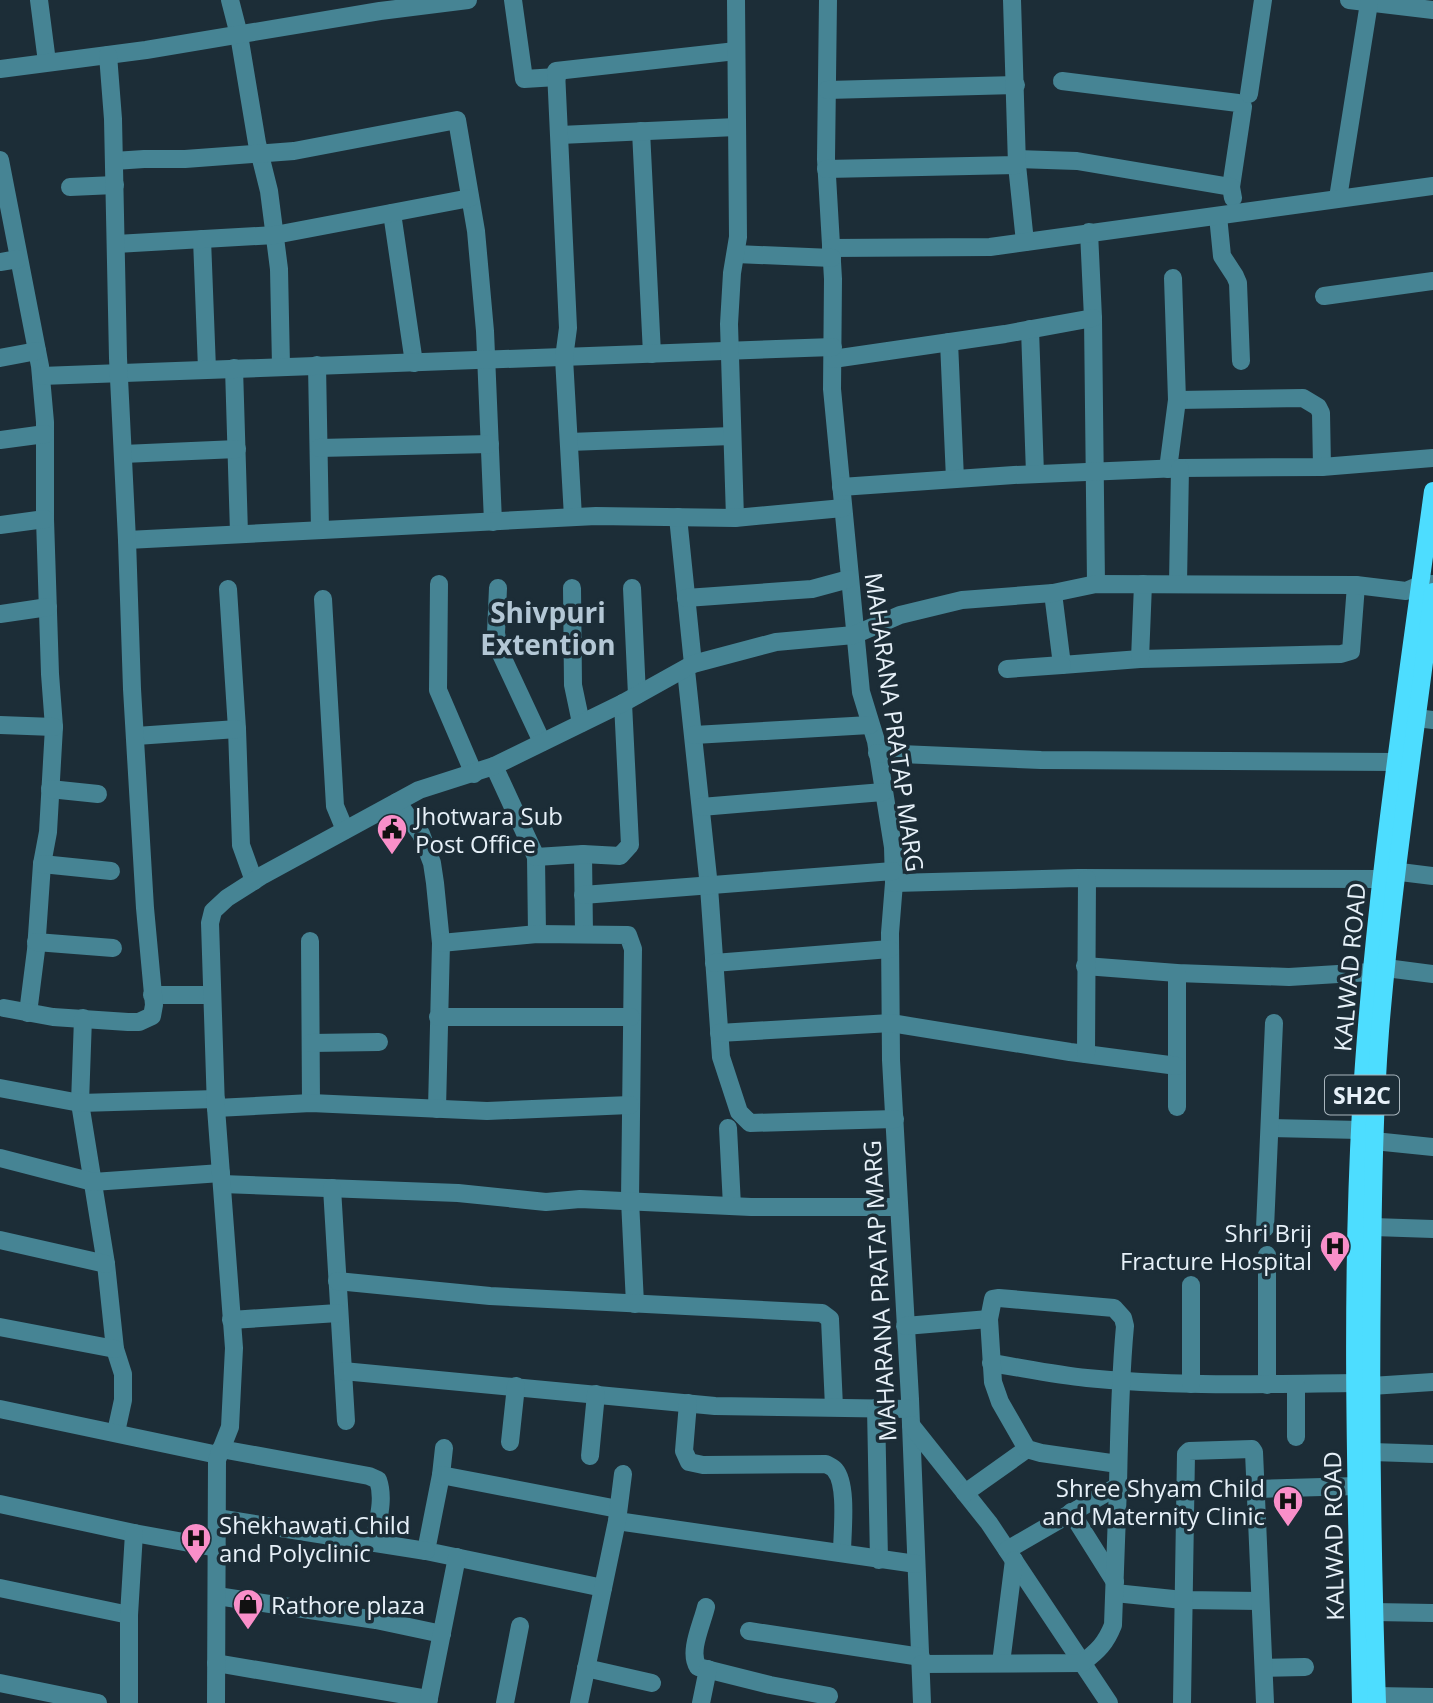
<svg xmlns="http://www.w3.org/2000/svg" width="1433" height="1703" font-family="'Open Sans',sans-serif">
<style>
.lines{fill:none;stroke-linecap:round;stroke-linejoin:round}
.minor{stroke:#468494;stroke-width:18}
.major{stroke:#4dddff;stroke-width:18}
.labels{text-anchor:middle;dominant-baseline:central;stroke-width:7;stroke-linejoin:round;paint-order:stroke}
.shield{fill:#1c2d37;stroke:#a9b6be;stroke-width:2}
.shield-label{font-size:23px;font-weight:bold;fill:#e6f0f8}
.street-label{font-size:24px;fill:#e6f0f8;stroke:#1c2d37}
.poi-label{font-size:24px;fill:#e6f0f8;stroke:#1c2d37;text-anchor:start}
.quarter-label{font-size:28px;font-weight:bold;fill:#b3c7d5;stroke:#1c2d37}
</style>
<rect width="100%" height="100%" fill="#1c2d37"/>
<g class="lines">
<g class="minor">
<polyline points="39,0 47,62"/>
<polyline points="230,0 239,35 257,143 269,191 279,269 281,366"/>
<polyline points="513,0 524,79 557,77"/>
<polyline points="828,0 826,159 833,279 832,389 861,692 876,741 893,847 894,883 890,933 891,1060 910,1399 922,1703"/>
<polyline points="1349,0 1433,10"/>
<polyline points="0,69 146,50 380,11 468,0"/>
<polyline points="1062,81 1238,103 1243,107 1231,187"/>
<polyline points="827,90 1016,85"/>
<polyline points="1249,94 1263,0"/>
<polyline points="641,131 652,354"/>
<polyline points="560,135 736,127"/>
<polyline points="1017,159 1077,161 1231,187 1233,198"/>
<polyline points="0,160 40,366 45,422 45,519 50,674 54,727 48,832 42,864 36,950 28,1013"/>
<polyline points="114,161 144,159 185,159 294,151 457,120 476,231 485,331 493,522"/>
<polyline points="1017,165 1025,242"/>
<polyline points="826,169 1017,165 1012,0"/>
<polyline points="70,187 115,185"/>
<polyline points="1338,198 1369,3"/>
<polyline points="392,213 414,363"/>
<polyline points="1218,216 1222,256 1235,276 1238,283 1241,361"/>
<polyline points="1089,232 1093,318 1096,584"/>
<polyline points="202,239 207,369"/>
<polyline points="116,244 275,235 470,198"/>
<polyline points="831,248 990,247 1433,186"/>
<polyline points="736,254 832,258"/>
<polyline points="0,262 18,259"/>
<polyline points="1324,296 1433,281"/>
<polyline points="1030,329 1035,474"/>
<polyline points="949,342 955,479"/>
<polyline points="0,358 37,351"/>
<polyline points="833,359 1005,334 1093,318"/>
<polyline points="317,365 320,530"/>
<polyline points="234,368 239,533"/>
<polyline points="41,376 833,347"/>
<polyline points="1177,400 1303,398 1318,407 1321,413 1322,467"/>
<polyline points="0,440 45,434"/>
<polyline points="569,442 732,436"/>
<polyline points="319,448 490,444"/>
<polyline points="123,454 237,449"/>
<polyline points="1168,469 1177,400 1173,278"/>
<polyline points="841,487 1014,475 1180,468 1322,467 1433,458"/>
<polyline points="573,517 564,358 568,328 556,71 736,51"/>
<polyline points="678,517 693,664"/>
<polyline points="735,518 729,324 732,273 738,237 736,0"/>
<polyline points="0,525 45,519"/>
<polyline points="127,540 596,516 735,518 843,508"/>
<polyline points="439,584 438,690 474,774"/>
<polyline points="1178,584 1180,468"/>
<polyline points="498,588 496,633 499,650 542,742"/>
<polyline points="572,588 573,685 581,723"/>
<polyline points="632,588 637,695"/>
<polyline points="228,589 237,729 241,845 254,881"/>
<polyline points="1053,593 1062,665 1140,659 1341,654 1351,651 1356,585"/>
<polyline points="686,598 812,589 849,579"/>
<polyline points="323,599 335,806 345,830"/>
<polyline points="0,614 48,607"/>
<polyline points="1140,659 1143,584"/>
<polyline points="1007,669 1062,665"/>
<polyline points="686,670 709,887 721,1057 739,1112 750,1123 895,1119"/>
<polyline points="1417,718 1433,720"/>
<polyline points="0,725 54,727"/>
<polyline points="694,735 870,725"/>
<polyline points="136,736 237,729"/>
<polyline points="877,753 1041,760 1396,762"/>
<polyline points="494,766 536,857 537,934"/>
<polyline points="50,789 98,794"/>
<polyline points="397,802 421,834 432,863 435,883 441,943 437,1109"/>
<polyline points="701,807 883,792"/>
<polyline points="583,854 584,934"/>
<polyline points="536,857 583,854 620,856 630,845 623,703"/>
<polyline points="42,864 111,871"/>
<polyline points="1384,870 1433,876"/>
<polyline points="894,883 1078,878 1382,879"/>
<polyline points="583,895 893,871"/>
<polyline points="310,941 311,1103"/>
<polyline points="36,942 113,948"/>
<polyline points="441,943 537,934 628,935 633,949 630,1200 635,1304"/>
<polyline points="714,963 890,949"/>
<polyline points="1085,966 1177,973 1289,977 1371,972"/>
<polyline points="1386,968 1433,974"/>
<polyline points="1177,973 1177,1107"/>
<polyline points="152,995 212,995"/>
<polyline points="4,1008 53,1017 128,1022 139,1022 152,1016 154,1005 145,908 132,689 127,540 118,358 113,119 108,55"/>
<polyline points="438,1017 631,1017"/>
<polyline points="83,1018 80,1103 106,1264 115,1349 123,1374 123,1400 116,1432"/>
<polyline points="719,1033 891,1023 1070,1052 1177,1066"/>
<polyline points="311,1043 379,1042"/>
<polyline points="1086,1054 1087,879"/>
<polyline points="0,1088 80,1103 216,1099"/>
<polyline points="216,1108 311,1103 487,1111 630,1105"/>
<polyline points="728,1128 732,1206"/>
<polyline points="1270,1128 1360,1130"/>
<polyline points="1374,1141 1433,1147"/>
<polyline points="0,1158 93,1182 221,1173"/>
<polyline points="222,1184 458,1193 546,1202 580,1199 751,1207 898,1207"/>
<polyline points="332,1188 346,1421"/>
<polyline points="1373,1227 1433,1229"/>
<polyline points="1265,1228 1274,1023"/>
<polyline points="0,1240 106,1264"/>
<polyline points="1267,1255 1267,1385"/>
<polyline points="337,1281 490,1296 822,1313 830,1319 834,1407"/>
<polyline points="231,1320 338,1313"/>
<polyline points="905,1326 989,1319"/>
<polyline points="0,1327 115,1349"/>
<path d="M991 1363C1023 1368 1055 1375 1087 1378 1176 1387 1266 1384 1356 1383"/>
<polyline points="343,1371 715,1406 910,1409"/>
<polyline points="1191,1384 1191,1285"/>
<polyline points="1371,1386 1433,1382"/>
<path d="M688 1403 684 1451 689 1462 703 1465 826 1464C829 1466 833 1467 835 1470 848 1485 842 1533 842 1553"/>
<polyline points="876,1408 879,1560"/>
<polyline points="0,1409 218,1455"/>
<polyline points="911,1425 989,1523 1109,1703"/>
<polyline points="1296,1437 1296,1384"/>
<polyline points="510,1442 516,1386"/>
<polyline points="444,1448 441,1475 426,1551 603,1588"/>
<path d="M221 1449 369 1476 378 1480C385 1500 377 1523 374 1543"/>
<polyline points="1372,1452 1433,1454"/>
<polyline points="590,1456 596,1394"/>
<polyline points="441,1475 618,1509"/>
<polyline points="1256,1489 1357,1486"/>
<polyline points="965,1493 1027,1449"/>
<polyline points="0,1504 134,1533 217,1548"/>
<polyline points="1071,1512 1115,1582"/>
<polyline points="217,1518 426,1551"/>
<polyline points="617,1521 916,1564"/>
<polyline points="1007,1550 1118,1486"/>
<polyline points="0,1588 129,1615"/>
<polyline points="1115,1593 1183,1600 1260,1601"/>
<polyline points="217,1596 376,1620 442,1634"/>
<path d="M706 1607C702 1624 688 1652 698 1667L770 1685 829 1696"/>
<polyline points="1374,1612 1433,1613"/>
<polyline points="749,1631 921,1657"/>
<polyline points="216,1663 429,1699"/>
<polyline points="1001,1663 1014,1560"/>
<path d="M921 1664 1082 1663C1098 1651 1106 1643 1113 1625L1118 1486C1119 1432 1120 1379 1125 1326L1123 1318 1114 1308 999 1298 993 1299 989 1319 993 1382 1000 1402 1027 1449 1041 1453 1118 1464"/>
<polyline points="586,1668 652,1683"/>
<polyline points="1264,1668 1305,1667"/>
<polyline points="0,1683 98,1703"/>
<polyline points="1376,1696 1433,1697"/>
<polyline points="129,1703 129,1615 134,1533"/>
<polyline points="216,1703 217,1460 230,1427 234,1348 216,1108 210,923 213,911 227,898 263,875 419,790 494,766 623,703 693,664 776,642 854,635 900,615 962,600 1053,593 1096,584 1356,585 1406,591 1420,585 1433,584"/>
<polyline points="428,1703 457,1557"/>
<polyline points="505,1703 520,1626"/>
<polyline points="579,1703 617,1521 623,1474"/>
<polyline points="701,1703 708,1669"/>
<polyline points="1182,1703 1186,1454 1189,1451 1252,1449 1254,1452 1265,1703"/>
</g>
<g class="major">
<path d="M1361 1703C1357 1506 1350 1307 1361 1110 1373 903 1405 697 1433 491"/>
<path d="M1377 1703C1372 1557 1370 1412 1372 1266 1373 1188 1374 1109 1380 1031 1392 884 1415 738 1433 592"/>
</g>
</g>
<defs>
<g id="civic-pin" transform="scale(1.575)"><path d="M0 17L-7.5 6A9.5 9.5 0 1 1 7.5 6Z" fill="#f98fc9" stroke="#1c2d37"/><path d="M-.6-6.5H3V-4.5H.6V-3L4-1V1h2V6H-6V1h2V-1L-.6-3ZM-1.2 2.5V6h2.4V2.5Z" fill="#111"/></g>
<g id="hospital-pin" transform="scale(1.575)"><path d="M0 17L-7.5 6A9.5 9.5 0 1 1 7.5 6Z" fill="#f98fc9" stroke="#1c2d37"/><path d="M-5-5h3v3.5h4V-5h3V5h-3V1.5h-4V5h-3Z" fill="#111"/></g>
<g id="shop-pin" transform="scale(1.575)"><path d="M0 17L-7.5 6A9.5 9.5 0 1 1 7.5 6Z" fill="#f98fc9" stroke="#1c2d37"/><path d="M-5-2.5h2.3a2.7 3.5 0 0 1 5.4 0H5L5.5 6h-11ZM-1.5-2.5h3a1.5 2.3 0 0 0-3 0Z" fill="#111"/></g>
</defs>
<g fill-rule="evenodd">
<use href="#civic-pin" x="392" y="829"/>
<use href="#hospital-pin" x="1335" y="1246"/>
<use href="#hospital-pin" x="1288" y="1501"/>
<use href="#hospital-pin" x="196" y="1538"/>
<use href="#shop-pin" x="248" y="1604"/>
</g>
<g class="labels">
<rect class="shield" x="1325" y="1075.5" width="74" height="39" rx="5"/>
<g class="shield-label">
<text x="1362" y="1095">SH2C</text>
</g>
<g class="street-label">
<text transform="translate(895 722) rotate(82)">MAHARANA PRATAP MARG</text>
<text transform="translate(1349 967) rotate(-85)">KALWAD ROAD</text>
<text transform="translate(879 1291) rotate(-93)">MAHARANA PRATAP MARG</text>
<text transform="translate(1333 1536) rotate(-91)">KALWAD ROAD</text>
</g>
<g class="poi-label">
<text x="415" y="815">Jhotwara Sub<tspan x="415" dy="28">Post Office</tspan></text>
<text x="1312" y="1232" text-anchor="end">Shri Brij<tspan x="1312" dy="28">Fracture Hospital</tspan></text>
<text x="1265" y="1487" text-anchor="end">Shree Shyam Child<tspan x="1265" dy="28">and Maternity Clinic</tspan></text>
<text x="219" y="1524">Shekhawati Child<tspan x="219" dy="28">and Polyclinic</tspan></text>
<text x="271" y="1604">Rathore plaza</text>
</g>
<g class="quarter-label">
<text x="548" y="612">Shivpuri<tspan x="548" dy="32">Extention</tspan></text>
</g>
</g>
</svg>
